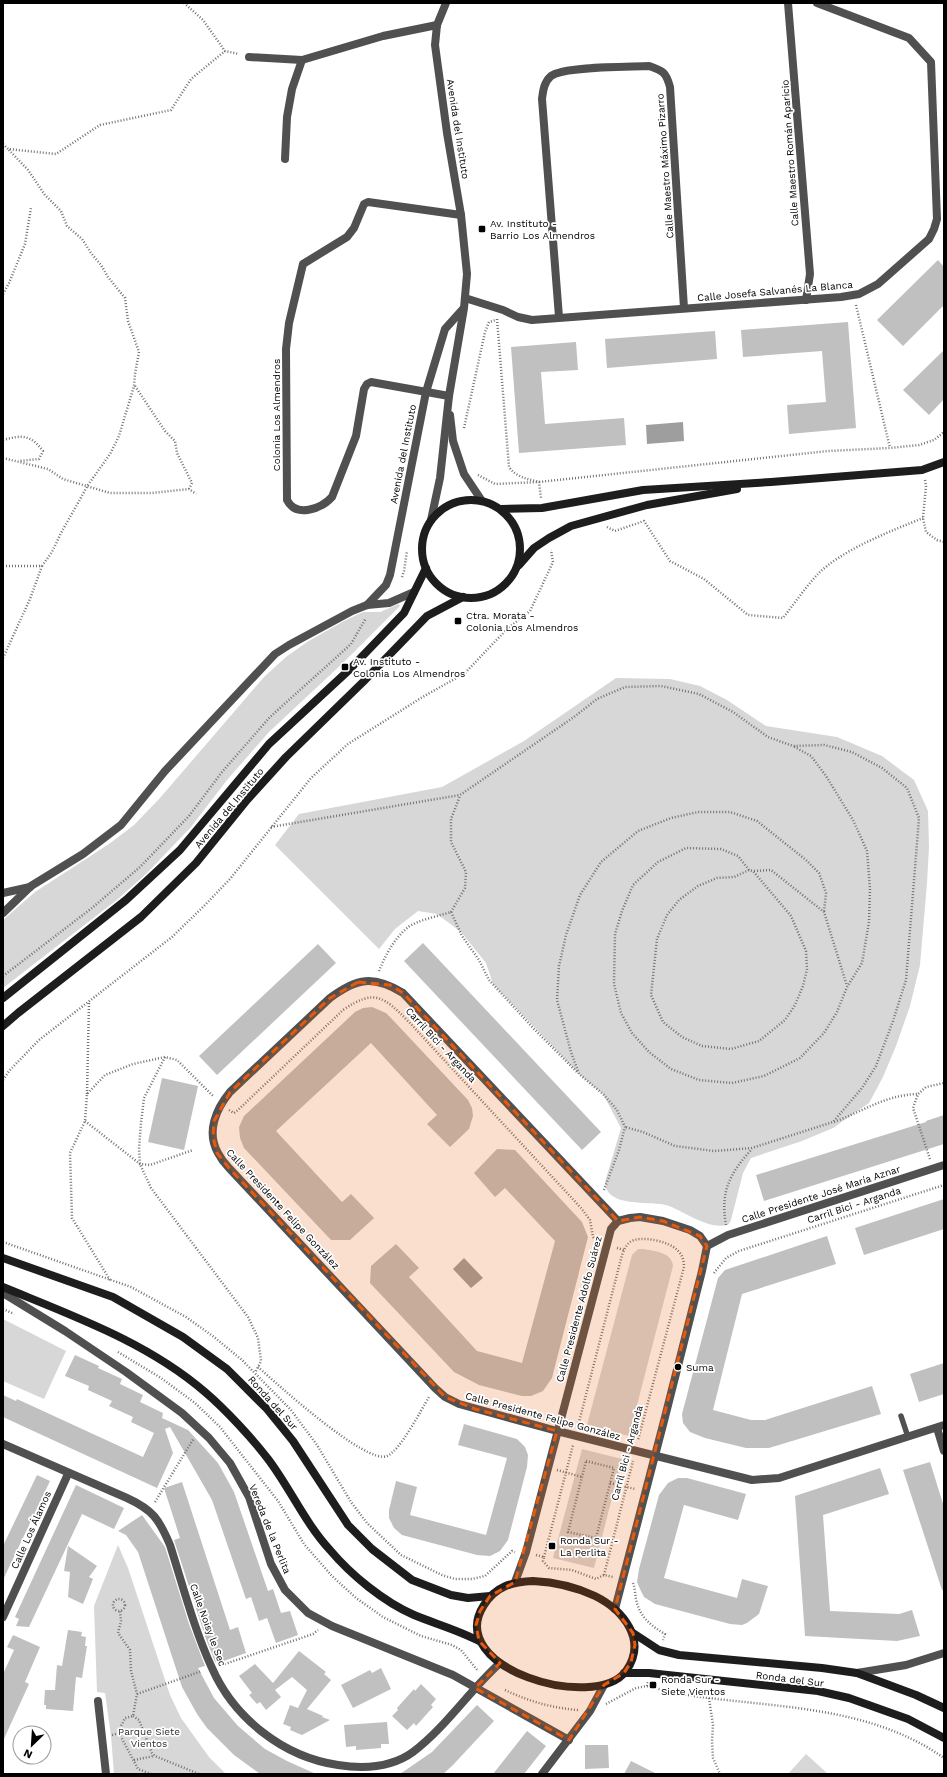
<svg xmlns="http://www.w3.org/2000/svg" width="947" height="1777" font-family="'Work Sans',sans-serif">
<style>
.green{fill:#d7d7d7}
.water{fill:#9e9e9e}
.building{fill:#c0c0c0}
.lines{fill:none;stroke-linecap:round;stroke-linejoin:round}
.path{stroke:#727272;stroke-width:2.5;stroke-dasharray:1 2;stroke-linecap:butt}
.service{stroke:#505050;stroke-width:5.5}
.minor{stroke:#505050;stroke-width:8}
.secondary{stroke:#1d1d1d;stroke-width:8}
.marked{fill:#e8590c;fill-opacity:0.2;stroke:#e8590c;stroke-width:3;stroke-dasharray:8 5;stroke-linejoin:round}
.poi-dot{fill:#000;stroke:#fff;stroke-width:1.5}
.labels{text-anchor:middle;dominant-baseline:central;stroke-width:3.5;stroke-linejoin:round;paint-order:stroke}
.street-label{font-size:10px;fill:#000;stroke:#fff}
.poi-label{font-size:10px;fill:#000;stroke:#fff;text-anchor:start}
.park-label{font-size:10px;fill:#2e2e2e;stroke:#fff}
</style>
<rect width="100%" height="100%" fill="#fff"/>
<g class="green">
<polygon points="399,604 400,606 345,661 269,732 227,780 191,827 147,873 118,899 3,988 3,920 35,892 109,844 134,825 160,798 264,677 286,657 307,642 344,621 363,612 380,612"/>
<path d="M616 678 670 679 700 686 727 700 766 726 837 737 882 756 914 780 928 811 929 847 927 883 920 965 910 1006 896 1046 883 1077 869 1103 833 1128 802 1141 751 1158 743 1173 731 1220 729 1224C710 1232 683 1210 666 1205 649 1201 606 1208 605 1182L621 1128 603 1094 579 1074 493 984 486 963 461 932 437 914 418 911 395 929 379 949 275 845 299 814 442 787 524 741Z"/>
<path d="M638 1249H643C654 1251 672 1252 673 1266L629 1436 587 1425 632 1255Z"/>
<polygon points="3,1319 66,1351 44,1399 3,1381"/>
<polygon points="582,1449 622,1459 594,1568 553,1558"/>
<polygon points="118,1545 128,1568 170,1695 181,1718 209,1757 226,1774 114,1774 111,1736 105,1693 97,1692 94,1606"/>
<polygon points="806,1754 828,1774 788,1774"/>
</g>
<g class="water">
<polygon points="683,422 684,441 647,444 646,425"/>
<polygon points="464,1258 483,1278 471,1288 453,1269"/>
</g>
<g class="building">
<polygon points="938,260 944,267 944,305 903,346 877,320"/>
<polygon points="848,322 856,428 789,434 787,405 826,402 822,351 743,357 741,330"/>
<polygon points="715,331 717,359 607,368 605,339"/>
<polygon points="576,342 578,370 541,372 545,424 624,418 626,445 519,453 511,347"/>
<polygon points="944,350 944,399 929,415 903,390"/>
<polygon points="423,943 601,1132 582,1150 404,961"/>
<polygon points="318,944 336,963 217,1075 199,1056"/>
<polygon points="372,1007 386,1013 391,1018 468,1100 472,1108 473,1116 469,1129 450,1147 427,1124 437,1115 371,1043 276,1131 342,1202 351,1194 374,1218 350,1240 331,1240 244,1148 240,1138 239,1127 244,1116 355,1012 363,1008"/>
<polygon points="162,1078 198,1086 184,1150 148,1142"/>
<polygon points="944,1115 944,1144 764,1201 756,1175 926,1122 926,1121"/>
<polygon points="497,1149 515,1150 582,1222 588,1237 552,1378 543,1391 531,1396 522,1396 479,1385 454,1372 370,1283 371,1266 396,1244 419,1268 409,1277 477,1351 522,1363 555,1241 505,1188 495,1197 474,1173"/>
<polygon points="944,1199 944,1229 864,1255 855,1228"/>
<polygon points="827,1236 836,1264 742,1294 713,1410 751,1420 765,1420 872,1386 881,1414 769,1448 746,1448 705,1438 690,1432 683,1423 682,1414 718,1278 725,1270"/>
<polygon points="75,1355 99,1366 98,1368 122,1379 120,1384 143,1395 140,1402 163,1413 162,1418 188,1430 218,1463 234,1492 268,1591 273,1589 281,1613 290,1611 298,1635 276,1643 267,1618 259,1621 251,1597 246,1599 212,1500 170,1427 165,1429 173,1453 157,1488 3,1417 3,1395 16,1401 17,1399 143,1457 154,1433 131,1422 133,1417 109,1406 112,1401 88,1390 89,1386 65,1376"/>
<polygon points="944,1363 944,1394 919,1402 910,1374"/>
<polygon points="464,1424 517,1439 525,1447 528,1455 527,1467 508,1540 500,1551 490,1556 477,1555 402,1535 394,1528 389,1518 389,1510 396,1481 417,1487 410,1515 486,1535 507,1458 458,1445"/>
<polygon points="930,1462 944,1507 944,1590 942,1590 903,1470"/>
<polygon points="880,1468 889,1494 823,1515 830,1611 899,1614 912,1610 920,1636 897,1641 805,1636 795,1496"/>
<polygon points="37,1475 50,1481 3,1580 3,1546"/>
<polygon points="678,1478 687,1478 746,1494 738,1520 684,1505 664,1578 737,1598 742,1579 768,1586 759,1614 747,1623 742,1625 730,1624 655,1604 644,1597 640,1589 637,1582 639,1569 659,1495 668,1483"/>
<polygon points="182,1482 230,1630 238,1627 246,1653 221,1662 215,1662 205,1636 174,1540 180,1538 164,1488"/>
<polygon points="76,1485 124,1508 114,1529 82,1514 29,1627 16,1626 19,1619 15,1617"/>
<polygon points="142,1515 165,1547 189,1624 205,1666 198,1668 214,1698 238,1726 265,1749 287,1761 316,1774 260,1774 234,1755 207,1728 197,1714 182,1687 138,1552 126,1535 118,1531"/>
<polygon points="68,1546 97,1566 89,1577 93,1579 83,1604 68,1597 70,1572 64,1571"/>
<polygon points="68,1630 82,1632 81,1636 86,1637 85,1646 87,1646 82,1678 76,1677 73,1711 46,1709 46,1705 44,1705 45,1690 55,1690 57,1665 62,1666"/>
<polygon points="13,1635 40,1647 25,1682 29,1684 3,1741 3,1674 14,1650 7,1647"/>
<polygon points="299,1651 326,1672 324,1674 331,1680 307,1709 323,1716 322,1717 330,1720 302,1735 290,1730 291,1727 283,1724 290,1705 298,1708 307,1690 292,1677 275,1690 281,1697 266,1710 260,1702 257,1704 249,1695 252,1693 239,1676 255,1664 273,1683"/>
<polygon points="381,1668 391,1689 353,1708 341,1685 370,1670 372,1673"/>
<polygon points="421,1684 436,1699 431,1705 433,1707 416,1726 414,1723 407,1730 392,1716 398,1710 397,1708 414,1689 415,1691"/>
<polygon points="477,1705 494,1721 452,1766 443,1774 400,1774 432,1752"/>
<polygon points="387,1722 389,1744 381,1744 381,1748 356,1750 356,1746 346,1747 344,1725"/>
<polygon points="527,1731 546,1746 524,1774 493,1774"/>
<polygon points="585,1745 608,1745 609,1768 585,1769"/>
<polygon points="631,1761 657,1774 624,1774"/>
</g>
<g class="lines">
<g class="path">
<polyline points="184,3 203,20 225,51 239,54"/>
<polyline points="3,144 8,149 56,154 100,125 171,110 191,79 225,51"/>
<polyline points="3,294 9,283 25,244 31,208"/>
<polyline points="856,305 890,448"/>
<path d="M497 319 509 467C516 477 527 479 539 482L828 451 890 448 919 445 934 440 944 432"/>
<polyline points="135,386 165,431 175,441 177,453 192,483 189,489"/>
<polyline points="464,428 485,332 489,322 496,320"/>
<path d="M3 440C22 435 30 434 43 451L39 459 19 461"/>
<polyline points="3,458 48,469 63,479 110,493 152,493 189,489 196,494"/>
<polyline points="478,475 495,484 539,482 541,498"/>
<polyline points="925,480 926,486 923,518 926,532 937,540 944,542"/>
<path d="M607 527 615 531 644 521 670 561 704 579 748 615 783 618C794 604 805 588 817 575 841 550 891 531 923 518"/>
<polyline points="3,566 42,566 52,552 61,533 88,485 110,454 119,436 134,386 135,374 139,352 128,321 125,298 108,277 101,265 91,253 82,239 67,226 61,211 45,195 28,170 8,149"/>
<polyline points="402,577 404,571 407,551"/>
<polyline points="3,658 30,599 42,566"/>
<polyline points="271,827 460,795 574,717 597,699 625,687 661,686 699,694 733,712 768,737 793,746 824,745 852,752 882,768 907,788 919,818 906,980 893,1021 876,1066 862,1088 833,1122 752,1148 714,1151 675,1146 643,1132 625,1127"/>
<polyline points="749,870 734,877 717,878 698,886 679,900 667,915 657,939 651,995 663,1022 682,1037 702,1046 731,1049 759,1041 785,1020 795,1005 803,986 807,969 806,951 791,916 753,871 749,870 738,856 721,849 686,848 658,862 633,885 622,911 615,934 614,984 621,1013 632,1033 649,1052 671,1069 699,1080 732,1083 764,1076 800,1058 824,1033 837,1012 847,987 862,963 869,922 870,889 867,851 853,820 826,776 811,756 793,746"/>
<polyline points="754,871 771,870 824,912 847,986"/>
<polyline points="451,912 465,888 466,872 451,842 451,819 460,796"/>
<path d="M379 971C385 956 394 939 407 928 417 920 439 916 451 912L462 936 479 960 489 980 534 1029 577 1072"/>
<polyline points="3,976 92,908 140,867 189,816 222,772 270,717 351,644 366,618"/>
<polyline points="165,1057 144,1098 141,1123 139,1149 140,1164 151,1188 248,1317 258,1338 261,1361 255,1373"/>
<polyline points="3,1080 9,1071 39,1040 172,937 203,907 230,879 311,778 348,744 421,698 465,673 507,629 530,611 553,562 551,550"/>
<polyline points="87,1094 89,1003"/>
<path d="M229 1110 234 1113 238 1110 343 1010C375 988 384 997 409 1022L581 1208 590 1220 593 1237 597 1242"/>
<polyline points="85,1121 140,1164 150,1165 193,1150"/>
<path d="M834 1122C864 1111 885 1095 918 1094"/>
<polyline points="930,1159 913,1108 918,1094 926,1087 944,1083"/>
<polyline points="604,1190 619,1150 625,1127 617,1110 603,1094 579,1074 571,1052 557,1000 559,966 566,935 580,895 601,862 638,831 671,818 698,812 730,812 757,821 806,860 819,873 826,893 824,912"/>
<path d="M726 1225C720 1191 730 1173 752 1149"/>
<polyline points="3,1242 131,1287 186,1317 214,1337 242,1360 291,1410 317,1445 351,1502 367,1523 401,1555 442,1575 455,1579 472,1579 485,1576 512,1551 515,1552"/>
<polyline points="617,1248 624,1250"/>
<polyline points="714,1273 726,1258 739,1251 944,1185"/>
<polyline points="110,1280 72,1218 70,1153 85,1121 87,1094 105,1075 133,1064 165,1057 177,1060 214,1097"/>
<polyline points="3,1309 14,1314"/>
<polyline points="118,1352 161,1378 195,1403 220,1427 278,1501 304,1544 332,1576 356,1598 383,1617 421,1636 452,1645 461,1650 478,1671"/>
<path d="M258 1367C276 1383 366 1465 387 1456 400 1451 421 1410 429 1397"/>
<path d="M578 1426 622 1255C624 1250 626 1245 630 1242 640 1235 669 1241 677 1250 682 1254 684 1260 684 1267L638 1440"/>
<polygon points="586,1461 614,1468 596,1538 568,1532"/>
<polyline points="557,1470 582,1477"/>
<polyline points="610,1483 635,1489"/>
<polyline points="155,1502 194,1438"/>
<polyline points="536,1555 544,1557 543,1561 549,1568 572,1570 596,1579 604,1575 613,1577"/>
<polyline points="544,1557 573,1445"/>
<polyline points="604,1575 633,1461"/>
<path d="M633 1583C635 1588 635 1594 636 1599 639 1616 651 1626 665 1634L663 1640"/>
<circle cx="119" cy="1605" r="6"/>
<polyline points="222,1665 313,1634 318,1630"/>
<path d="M647 1686C667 1691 688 1696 709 1698 790 1708 874 1709 944 1758"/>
<path d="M505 1690C528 1701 552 1708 578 1710"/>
<polyline points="137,1694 202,1671"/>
<polyline points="709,1698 713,1725 712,1741 713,1758 720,1774"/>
<polyline points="606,1704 636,1688 647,1686 648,1682"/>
<polyline points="133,1716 139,1720 152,1753 155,1756 199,1774"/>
<polyline points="119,1733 138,1769 151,1774"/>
<polyline points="112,1735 119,1733 119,1730 125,1718 133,1716 137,1694 131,1671 130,1650 118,1633 121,1621 120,1611"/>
<polyline points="134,1760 154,1756"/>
</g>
<polyline class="service" points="901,1416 908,1437"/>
<g class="minor">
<polyline points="788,3 810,274 806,300"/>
<polyline points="249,57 302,60 383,36 437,25"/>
<polyline points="285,159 287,117 292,89 302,60"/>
<polyline points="465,298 503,310 518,317 532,320 841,297 859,294 878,284 929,239 934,229 937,219 931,62 909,38 817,3"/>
<path d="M559 317 542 99C543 91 544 82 551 76 564 66 630 67 649 66 663 71 666 72 670 87L684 308"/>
<path d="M449 396 371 382 367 384 364 389 356 436 332 497C321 509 296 518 287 500L286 349 289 323 303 264 347 237 354 228 364 204 368 202 461 215"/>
<polyline points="450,415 453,441 464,474 482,501"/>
<polyline points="431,520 440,478 449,396 464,308 467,274 461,215 447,133 435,45 437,25 446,3"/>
<polyline points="367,605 386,585 390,575 426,392 445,329 463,309"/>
<polyline points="3,893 30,887"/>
<polyline points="3,913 31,886 83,854 121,825 165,771 275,654 289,645 352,611 367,605 389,603 414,592"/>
<path d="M618 1221 403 993C373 975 357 978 330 998L230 1092C216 1109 206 1132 218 1153 221 1159 225 1164 229 1168L435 1388 445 1397 459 1404 557 1431 752 1480 779 1478 944 1425"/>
<polyline points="707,1246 728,1235 944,1165"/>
<polyline points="3,1293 65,1331 126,1372 182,1413 209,1438 230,1463 249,1497 271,1564 285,1590 308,1613 332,1626 453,1675 569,1740"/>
<polyline points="937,1428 944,1451"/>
<path d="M3 1444 127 1498C153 1510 159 1519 170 1545 183 1586 194 1629 212 1668 234 1718 283 1757 338 1765 364 1769 391 1768 413 1752 446 1727 469 1691 500 1663"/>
<polyline points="515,1582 526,1552 611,1229 618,1221 630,1218 640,1217 663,1221 690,1230 700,1236 707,1246 702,1271 664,1421 615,1609"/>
<polyline points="3,1617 68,1474"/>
<polyline points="857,1673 906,1665 944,1653"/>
<polyline points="98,1701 106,1774"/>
<polyline points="542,1774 590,1711 604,1685"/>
</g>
<g class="secondary">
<circle cx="471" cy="549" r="49"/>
<polyline points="501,509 542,508 643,490 771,482 922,470 944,462"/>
<polyline points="519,565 534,548 549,538 571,526 647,505 737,489"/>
<polyline points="3,998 126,900 180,850 269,744 349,670 404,613 426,568"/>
<polyline points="3,1026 18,1013 141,917 196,863 247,800 286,757 363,682 427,616 463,597"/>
<polyline points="3,1258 113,1297 183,1337 227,1369 267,1409 293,1441 348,1525 372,1549 412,1580 451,1595 468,1598 490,1596"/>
<path d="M3 1287C73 1316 147 1342 205 1392 225 1409 252 1438 268 1459 290 1488 305 1523 330 1550 351 1575 384 1602 414 1615 436 1624 458 1630 479 1641"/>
<path d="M533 1581C553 1582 576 1587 595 1596 623 1610 648 1640 626 1671 595 1713 443 1668 484 1605 496 1586 512 1582 533 1581Z"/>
<polyline points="633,1633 659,1650 679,1655 822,1668 857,1673 916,1695 944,1708"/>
<polyline points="624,1673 649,1673 818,1691 849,1698 908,1719 944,1738"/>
</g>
</g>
<path class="marked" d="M358 982 390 985 403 993 618 1221 640 1217 663 1221 700 1236 707 1246 615 1609 633 1633 635 1645 631 1662 624 1673 604 1685 569 1740 475 1688 500 1663 479 1641 476 1625 480 1611 490 1596 515 1582 557 1431 475 1409 445 1397 229 1168 217 1153 213 1137 214 1121 230 1092 330 998Z"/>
<g class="poi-dot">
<rect x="478" y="225" width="8" height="8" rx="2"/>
<rect x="454" y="617" width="8" height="8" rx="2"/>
<rect x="341" y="663" width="8" height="8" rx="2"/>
<circle cx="678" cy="1367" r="4"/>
<rect x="548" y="1542" width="8" height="8" rx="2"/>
<rect x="649" y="1681" width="8" height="8" rx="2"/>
</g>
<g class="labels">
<g class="street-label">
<text transform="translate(458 129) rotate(81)">Avenida del Instituto</text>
<text transform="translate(790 153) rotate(-94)">Calle Maestro Román Aparicio</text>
<text transform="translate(665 166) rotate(-94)">Calle Maestro Máximo Pizarro</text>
<text transform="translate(775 291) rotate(-5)">Calle Josefa Salvanés La Blanca</text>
<text transform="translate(276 415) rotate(-90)">Colonia Los Almendros</text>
<text transform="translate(403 454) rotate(-79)">Avenida del Instituto</text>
<text transform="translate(229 808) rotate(-50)">Avenida del Instituto</text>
<text transform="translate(441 1045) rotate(47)">Carril Bici - Arganda</text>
<text transform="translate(821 1194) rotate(-18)">Calle Presidente José María Aznar</text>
<text transform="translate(854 1205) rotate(-18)">Carril Bici - Arganda</text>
<text transform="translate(283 1209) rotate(47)">Calle Presidente Felipe González</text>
<text transform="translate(579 1309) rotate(-75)">Calle Presidente Adolfo Suárez</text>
<text transform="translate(273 1403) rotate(48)">Ronda del Sur</text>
<text transform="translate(543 1416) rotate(15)">Calle Presidente Felipe González</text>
<text transform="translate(627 1453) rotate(-75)">Carril Bici - Arganda</text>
<text transform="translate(270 1529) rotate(68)">Vereda de la Perlita</text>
<text transform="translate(31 1530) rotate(-66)">Calle Los Álamos</text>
<text transform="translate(208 1625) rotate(70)">Calle Noisy le Sec</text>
<text transform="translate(790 1679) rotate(7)">Ronda del Sur</text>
</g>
<g class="poi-label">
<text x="490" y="223">Av. Instituto -<tspan x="490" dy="12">Barrio Los Almendros</tspan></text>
<text x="466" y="615">Ctra. Morata -<tspan x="466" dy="12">Colonia Los Almendros</tspan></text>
<text x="353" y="661">Av. Instituto -<tspan x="353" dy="12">Colonia Los Almendros</tspan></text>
<text x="686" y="1367">Suma</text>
<text x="560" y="1540">Ronda Sur -<tspan x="560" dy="12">La Perlita</tspan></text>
<text x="661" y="1679">Ronda Sur -<tspan x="661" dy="12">Siete Vientos</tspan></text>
</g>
<g class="park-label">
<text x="149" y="1731">Parque Siete<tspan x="149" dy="12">Vientos</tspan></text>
</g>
</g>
<rect width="947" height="1777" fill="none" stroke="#000000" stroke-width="8"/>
<g transform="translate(32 1745) rotate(205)"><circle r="19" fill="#ffffff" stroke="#999999"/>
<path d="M0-3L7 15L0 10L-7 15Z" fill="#000000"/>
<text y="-6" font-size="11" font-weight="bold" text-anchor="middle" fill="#000000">N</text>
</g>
</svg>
